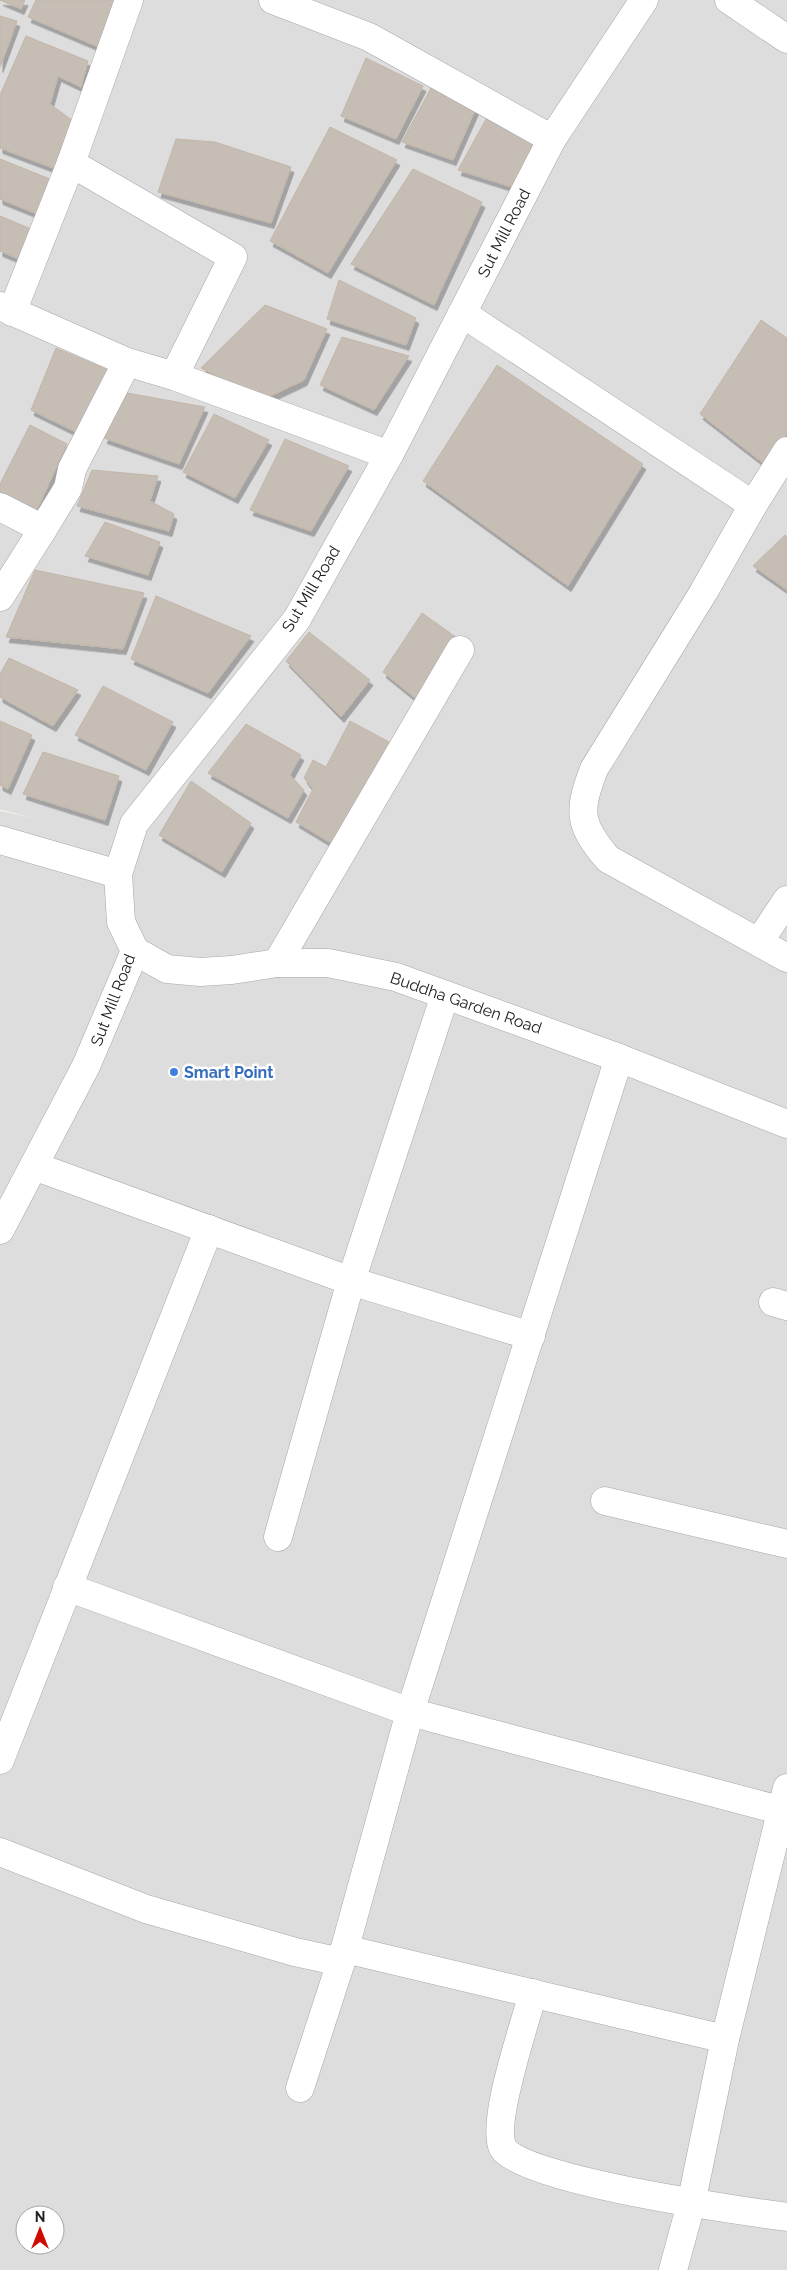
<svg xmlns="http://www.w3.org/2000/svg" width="787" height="2270" font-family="Raleway,sans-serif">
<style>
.residential{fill:#dedddd;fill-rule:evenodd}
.building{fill:#c6beb5;stroke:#c3b5a8;filter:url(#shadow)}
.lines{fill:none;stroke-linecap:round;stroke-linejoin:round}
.street-casing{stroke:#a7a7a7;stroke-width:29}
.street{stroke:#fff;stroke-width:28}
.shop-dot{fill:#3f7fe0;stroke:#fff;stroke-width:2}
.labels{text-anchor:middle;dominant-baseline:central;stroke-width:5;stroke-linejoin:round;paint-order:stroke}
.street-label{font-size:16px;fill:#202020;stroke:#fff}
.shop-label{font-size:16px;font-weight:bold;fill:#366cbe;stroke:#fff;text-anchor:start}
</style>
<defs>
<filter id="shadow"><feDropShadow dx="3" dy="5.5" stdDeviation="0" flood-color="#0004"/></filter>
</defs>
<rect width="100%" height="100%" fill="#f1eee6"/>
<path class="residential" d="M0 0H787V2270H0V811L33 818 0 809ZM25 2215H55V2245H25Z"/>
<g class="building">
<polygon points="0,0 25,0 21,9"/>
<polygon points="36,0 116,0 99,47 28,17"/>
<polygon points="0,16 17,21 0,67"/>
<polygon points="26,36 88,61 81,87 58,76 50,104 73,121 56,169 0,148 0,95"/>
<polygon points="366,58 423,86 396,139 341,116"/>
<polygon points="431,88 476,108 453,160 402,142"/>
<polygon points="486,119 535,141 512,187 458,170"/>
<polygon points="330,127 397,160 328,273 270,241"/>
<polygon points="176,139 215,142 291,167 271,223 158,192"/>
<polygon points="0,159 50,179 40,215 0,199"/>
<polygon points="413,169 482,202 434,305 351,264"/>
<polygon points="0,216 31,229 19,259 0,251"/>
<polygon points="339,280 416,318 406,345 327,319"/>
<polygon points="265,305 327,329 304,380 264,399 201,368"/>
<polygon points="761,320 787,338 787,434 767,466 700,414"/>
<polygon points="342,337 409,356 374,410 320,385"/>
<polygon points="56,348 108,370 78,433 31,410"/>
<polygon points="497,365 643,464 568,586 423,481"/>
<polygon points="127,393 205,407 179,464 104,438"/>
<polygon points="214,414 269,440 235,498 183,472"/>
<polygon points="30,425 67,444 35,514 0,497 0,484"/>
<polygon points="285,439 349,466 311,531 250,510"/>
<polygon points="92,470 158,476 150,501 174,514 169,531 77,506"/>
<polygon points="105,522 160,542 148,575 85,556"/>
<polygon points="785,535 787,537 787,590 753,566"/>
<polygon points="35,570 144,593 123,649 6,637"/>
<polygon points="156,596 251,636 208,693 131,659"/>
<polygon points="422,613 460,640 419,701 383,672"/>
<polygon points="309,632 370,680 341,717 286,661"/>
<polygon points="9,658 78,690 53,726 0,697 0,674"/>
<polygon points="103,686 173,722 146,770 75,735"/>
<polygon points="0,721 32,735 8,789 0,785"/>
<polygon points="350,721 391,743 336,846 296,822 313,789 304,778 313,760 326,767"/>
<polygon points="246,724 301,755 290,775 304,790 288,818 208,773"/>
<polygon points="43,752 119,776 105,820 23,794"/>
<polygon points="191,781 251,823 222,872 159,835"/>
</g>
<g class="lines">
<g class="street-casing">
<g id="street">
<polyline points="273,0 369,37 552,139"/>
<polyline points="729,0 787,39"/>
<polyline points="71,163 233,257 174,376"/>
<polyline points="0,306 127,362 174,376 389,455"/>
<polyline points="12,312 71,163 129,0"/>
<polyline points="462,313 753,505"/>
<path d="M787 451 753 505 703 593 594 769C578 811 578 824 608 859L787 958"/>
<polyline points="0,507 43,529 0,597"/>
<polyline points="43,529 68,488 72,469 127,362"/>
<polyline points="0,840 118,874"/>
<polyline points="759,942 787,900"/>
<polyline points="135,951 167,969 200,972 232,970 277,963 328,963 396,977 619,1058 787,1124"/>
<polyline points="277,963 460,650"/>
<polyline points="34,1166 351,1281 531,1336"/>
<polyline points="0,1230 86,1066 135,951 121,922 118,874 134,824 297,619 389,455 552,139 644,0"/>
<polyline points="773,1302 787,1306"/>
<polyline points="605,1501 787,1544"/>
<polyline points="278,1537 351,1281 445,995"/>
<polyline points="67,1587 410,1712 787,1812"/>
<polyline points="0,1760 209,1229"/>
<polyline points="0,1852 146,1909 295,1952 341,1962"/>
<polyline points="345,1949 725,2039"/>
<path d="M533 1993C525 2024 490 2123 503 2148 520 2180 743 2211 787 2217"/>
<polyline points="300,2088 341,1962 410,1712 619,1058"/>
<polyline points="673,2270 691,2204 725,2039 787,1788"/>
</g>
</g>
<use href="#street" class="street"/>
</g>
<circle class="shop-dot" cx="174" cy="1072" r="5"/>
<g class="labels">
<g class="street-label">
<text transform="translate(504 233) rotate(-63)">Sut Mill Road</text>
<text transform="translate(311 589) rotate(-59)">Sut Mill Road</text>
<text transform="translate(113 1000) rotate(-69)">Sut Mill Road</text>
<text transform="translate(466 1003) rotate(19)">Buddha Garden Road</text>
</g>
<g class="shop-label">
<text x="184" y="1072">Smart Point</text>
</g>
</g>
<g transform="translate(40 2230)"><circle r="24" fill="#ffffff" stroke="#a6a6a6"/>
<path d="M0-4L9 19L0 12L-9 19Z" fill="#d00a00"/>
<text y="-8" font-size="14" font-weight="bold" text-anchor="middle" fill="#202020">N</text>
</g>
</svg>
